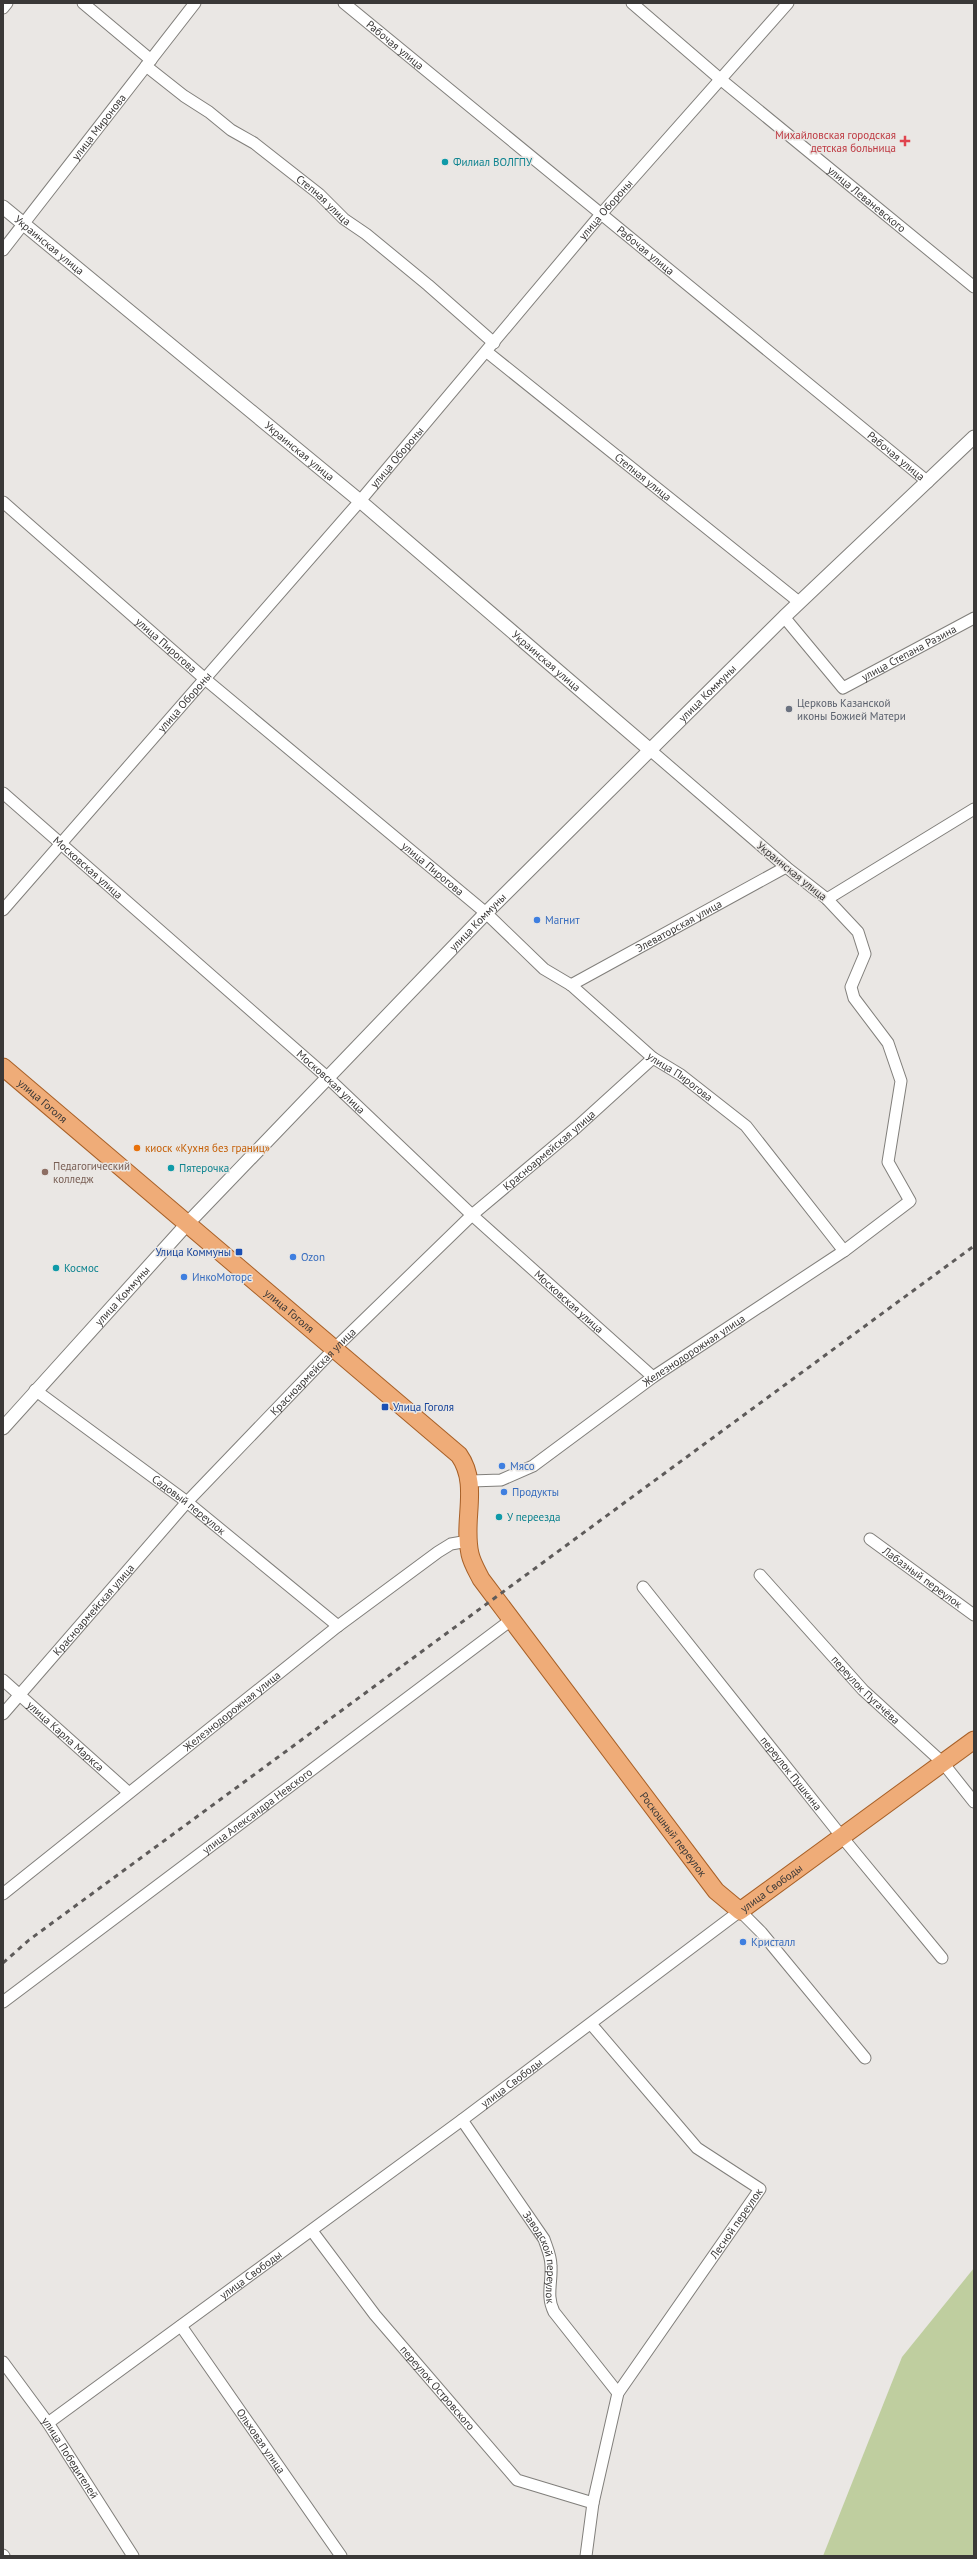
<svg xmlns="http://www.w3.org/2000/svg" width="977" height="2559" font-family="'PT Sans',sans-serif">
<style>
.green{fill:#bfce9f}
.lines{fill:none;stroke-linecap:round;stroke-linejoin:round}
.minor-casing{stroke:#817f7b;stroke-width:13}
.tertiary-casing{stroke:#817f7b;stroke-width:15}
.primary-casing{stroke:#a86027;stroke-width:19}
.minor{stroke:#fff;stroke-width:11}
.tertiary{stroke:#fff;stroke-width:13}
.primary{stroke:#efac78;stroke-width:17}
.rail{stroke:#5e5b5a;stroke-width:3;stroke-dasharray:5 5;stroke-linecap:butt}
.health-dot{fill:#e0444e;stroke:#eae7e4;stroke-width:1.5}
.culture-dot{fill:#0f9aa8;stroke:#eae7e4;stroke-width:1.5}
.worship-dot{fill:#6b7280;stroke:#eae7e4;stroke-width:1.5}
.shop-dot{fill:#3f7fe0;stroke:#eae7e4;stroke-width:1.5}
.food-dot{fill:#e8710a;stroke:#eae7e4;stroke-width:1.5}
.education-dot{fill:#8d6e63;stroke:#eae7e4;stroke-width:1.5}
.transit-dot{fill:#1a4fb4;stroke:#eae7e4;stroke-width:1.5}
.labels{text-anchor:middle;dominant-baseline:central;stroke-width:3;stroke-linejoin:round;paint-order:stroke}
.street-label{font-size:11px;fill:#3a3837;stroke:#eae7e4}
.health-label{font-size:11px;fill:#be3a42;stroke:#eae7e4;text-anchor:end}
.culture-label{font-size:11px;fill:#0d838f;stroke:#eae7e4;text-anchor:start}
.worship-label{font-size:11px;fill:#5b616d;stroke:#eae7e4;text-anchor:start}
.shop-label{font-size:11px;fill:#366cbe;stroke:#eae7e4;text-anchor:start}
.food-label{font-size:11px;fill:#c56008;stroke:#eae7e4;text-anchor:start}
.education-label{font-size:11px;fill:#785e54;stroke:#eae7e4;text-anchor:start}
.transit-label{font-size:11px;fill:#164399;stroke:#eae7e4;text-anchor:end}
</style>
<rect width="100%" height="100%" fill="#eae7e4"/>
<polygon class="green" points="974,2268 974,2556 823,2556 902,2357"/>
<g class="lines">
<g class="minor-casing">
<g id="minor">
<polyline points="83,3 151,60"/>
<path id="s1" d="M344 3 928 482"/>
<path id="s2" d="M632 3 719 78 974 287"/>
<polyline points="3,8 7,3"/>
<path id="s3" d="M146 66 184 96 209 112 231 130 254 143 319 194 344 219 366 234 428 285 494 343"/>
<path id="s4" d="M3 250 195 3"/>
<path id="s5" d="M487 352 799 602"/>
<path id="s6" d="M3 502 205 679 486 913 544 969 571 985 653 1058 681 1075 746 1126 844 1251"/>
<path id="s7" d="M784 617 843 688 974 618"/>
<path id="s8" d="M3 793 328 1078 472 1215 653 1377"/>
<polyline points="827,899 974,809"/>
<path id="s9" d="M3 910 360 501 602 213 788 3"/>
<path id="s10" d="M571 985 786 867"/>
<path id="s11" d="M35 1390 187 1502 338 1626"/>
<path id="s12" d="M471 1481 501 1480 533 1466 653 1377 844 1251 910 1201 888 1162 901 1081 888 1043 854 998 851 987 865 954 858 932 827 899 786 867 649 749"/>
<path id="s13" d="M870 1539 974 1615"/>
<path id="s14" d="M760 1575 863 1690 943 1763 974 1802"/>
<path id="s15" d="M643 1587 842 1837 942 1958"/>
<path id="s16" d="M3 1680 128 1792"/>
<path id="s17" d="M3 1714 187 1502 335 1348 472 1215 577 1127 653 1058"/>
<path id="s18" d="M3 1894 338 1626 438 1552 451 1544 468 1541"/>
<path id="s19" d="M3 2002 511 1620"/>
<path id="s20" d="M462 2120 544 2239C547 2248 551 2256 551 2266 552 2283 546 2296 554 2312L618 2393"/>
<path id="s21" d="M312 2231 375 2315 517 2480 593 2503"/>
<path id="s22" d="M181 2326 341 2556"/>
<path id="s23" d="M3 2362 48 2423 133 2556"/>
<path id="s24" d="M48 2423 462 2120 740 1911 761 1932 865 2058"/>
<polyline points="3,2555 4,2556"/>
<path id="s25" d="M586 2556 593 2503 618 2393 760 2189 697 2148 591 2024"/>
</g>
</g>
<g class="tertiary-casing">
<g id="tertiary">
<path id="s26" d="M3 207 360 501 649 749"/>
<path id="s27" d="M3 1428 187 1224 486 913 784 617 974 437"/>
</g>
</g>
<g class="primary-casing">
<g id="primary">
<path id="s28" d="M3 1067 459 1455C480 1485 462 1520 470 1554 472 1563 477 1571 481 1579L716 1891 740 1911 974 1740"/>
</g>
</g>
<use href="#minor" class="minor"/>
<use href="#tertiary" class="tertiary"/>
<use href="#primary" class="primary"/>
<polyline class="rail" points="3,1963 29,1940 974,1246"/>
</g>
<path class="health-dot" d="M903 135h4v4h4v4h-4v4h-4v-4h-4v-4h4z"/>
<g class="culture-dot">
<circle cx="445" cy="162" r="4"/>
<circle cx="171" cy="1168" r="4"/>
<circle cx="56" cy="1268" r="4"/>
<circle cx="499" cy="1517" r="4"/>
</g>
<circle class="worship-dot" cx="789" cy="709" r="4"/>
<g class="shop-dot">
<circle cx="537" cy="920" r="4"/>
<circle cx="293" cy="1257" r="4"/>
<circle cx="184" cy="1277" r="4"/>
<circle cx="502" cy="1466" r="4"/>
<circle cx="504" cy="1492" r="4"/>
<circle cx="743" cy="1942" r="4"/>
</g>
<circle class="food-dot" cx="137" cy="1148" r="4"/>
<circle class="education-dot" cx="45" cy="1172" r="4"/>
<g class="transit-dot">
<rect x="235" y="1248" width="8" height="8" rx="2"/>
<rect x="381" y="1403" width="8" height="8" rx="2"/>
</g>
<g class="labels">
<g class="street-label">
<text stroke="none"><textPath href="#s1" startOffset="66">Рабочая улица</textPath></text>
<text stroke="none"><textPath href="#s4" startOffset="156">улица Миронова</textPath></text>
<text stroke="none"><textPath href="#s2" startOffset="306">улица Леваневского</textPath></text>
<text stroke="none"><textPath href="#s3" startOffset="223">Степная улица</textPath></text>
<text stroke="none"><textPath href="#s9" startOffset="924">улица Обороны</textPath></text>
<text stroke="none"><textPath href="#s26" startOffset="60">Украинская улица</textPath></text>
<text stroke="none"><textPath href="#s1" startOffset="390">Рабочая улица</textPath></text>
<text stroke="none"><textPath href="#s26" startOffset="384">Украинская улица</textPath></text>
<text stroke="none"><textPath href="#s1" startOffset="714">Рабочая улица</textPath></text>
<text stroke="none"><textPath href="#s9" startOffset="600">улица Обороны</textPath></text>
<text stroke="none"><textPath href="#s5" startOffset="200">Степная улица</textPath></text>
<text stroke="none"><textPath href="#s6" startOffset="217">улица Пирогова</textPath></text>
<text stroke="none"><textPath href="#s7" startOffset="167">улица Степана Разина</textPath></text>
<text stroke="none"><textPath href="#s26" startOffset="708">Украинская улица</textPath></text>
<text stroke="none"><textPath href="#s27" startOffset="1018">улица Коммуны</textPath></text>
<text stroke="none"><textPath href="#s9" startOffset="276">улица Обороны</textPath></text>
<text stroke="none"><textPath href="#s6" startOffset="565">улица Пирогова</textPath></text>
<text stroke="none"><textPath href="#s8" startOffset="113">Московская улица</textPath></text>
<text transform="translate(792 871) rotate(39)">Украинская улица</text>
<text stroke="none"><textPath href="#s27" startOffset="694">улица Коммуны</textPath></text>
<text stroke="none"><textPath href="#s10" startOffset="123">Элеваторская улица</textPath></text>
<text stroke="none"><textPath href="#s6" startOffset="889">улица Пирогова</textPath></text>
<text stroke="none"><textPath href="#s8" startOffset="437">Московская улица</textPath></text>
<text stroke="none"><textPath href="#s28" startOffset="52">улица Гоголя</textPath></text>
<text stroke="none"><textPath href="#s17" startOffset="786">Красноармейская улица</textPath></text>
<text stroke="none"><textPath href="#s27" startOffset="178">улица Коммуны</textPath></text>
<text stroke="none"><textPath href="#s8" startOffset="761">Московская улица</textPath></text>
<text stroke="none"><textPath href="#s28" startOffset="376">улица Гоголя</textPath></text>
<text stroke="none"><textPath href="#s12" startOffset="263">Железнодорожная улица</textPath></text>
<text stroke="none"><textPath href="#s17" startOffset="462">Красноармейская улица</textPath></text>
<text stroke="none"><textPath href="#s11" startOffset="192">Садовый переулок</textPath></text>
<text stroke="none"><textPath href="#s13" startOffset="65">Лабазный переулок</textPath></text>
<text stroke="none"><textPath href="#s17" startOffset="138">Красноармейская улица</textPath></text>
<text stroke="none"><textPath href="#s14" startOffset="156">переулок Пугачёва</textPath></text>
<text stroke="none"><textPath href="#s18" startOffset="293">Железнодорожная улица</textPath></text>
<text stroke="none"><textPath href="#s16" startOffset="84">улица Карла Маркса</textPath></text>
<text stroke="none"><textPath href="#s15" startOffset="238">переулок Пушкина</textPath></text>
<text stroke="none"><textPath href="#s19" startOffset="318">улица Александра Невского</textPath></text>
<text stroke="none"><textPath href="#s28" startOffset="1047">Роскошный переулок</textPath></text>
<text stroke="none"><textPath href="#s28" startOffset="1188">улица Свободы</textPath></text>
<text stroke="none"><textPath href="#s24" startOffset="575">улица Свободы</textPath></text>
<text stroke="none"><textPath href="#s25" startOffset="373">Лесной переулок</textPath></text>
<text stroke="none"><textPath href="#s20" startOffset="161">Заводской переулок</textPath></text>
<text stroke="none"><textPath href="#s24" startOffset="251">улица Свободы</textPath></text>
<text stroke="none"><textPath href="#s21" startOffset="201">переулок Островского</textPath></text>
<text stroke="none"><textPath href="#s22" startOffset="140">Ольховая улица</textPath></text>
<text stroke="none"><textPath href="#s23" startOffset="117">улица Победителей</textPath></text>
</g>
<g class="health-label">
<text x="896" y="135">Михайловская городская<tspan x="896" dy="13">детская больница</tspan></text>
</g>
<g class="culture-label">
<text x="453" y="162">Филиал ВОЛГПУ</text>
<text x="179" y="1168">Пятерочка</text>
<text x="64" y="1268">Космос</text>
<text x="507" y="1517">У переезда</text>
</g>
<g class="worship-label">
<text x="797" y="703">Церковь Казанской<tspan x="797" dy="13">иконы Божией Матери</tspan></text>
</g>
<g class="shop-label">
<text x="545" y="920">Магнит</text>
<text x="301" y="1257">Ozon</text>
<text x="192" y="1277">ИнкоМоторс</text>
<text x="510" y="1466">Мясо</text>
<text x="512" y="1492">Продукты</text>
<text x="751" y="1942">Кристалл</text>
</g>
<g class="food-label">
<text x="145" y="1148">киоск «Кухня без границ»</text>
</g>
<g class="education-label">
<text x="53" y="1166">Педагогический<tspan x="53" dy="13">колледж</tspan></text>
</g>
<g class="transit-label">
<text x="231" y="1252">Улица Коммуны</text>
<text x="393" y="1407" text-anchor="start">Улица Гоголя</text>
</g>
</g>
<rect width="977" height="2559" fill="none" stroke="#3a3837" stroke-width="8"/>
</svg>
